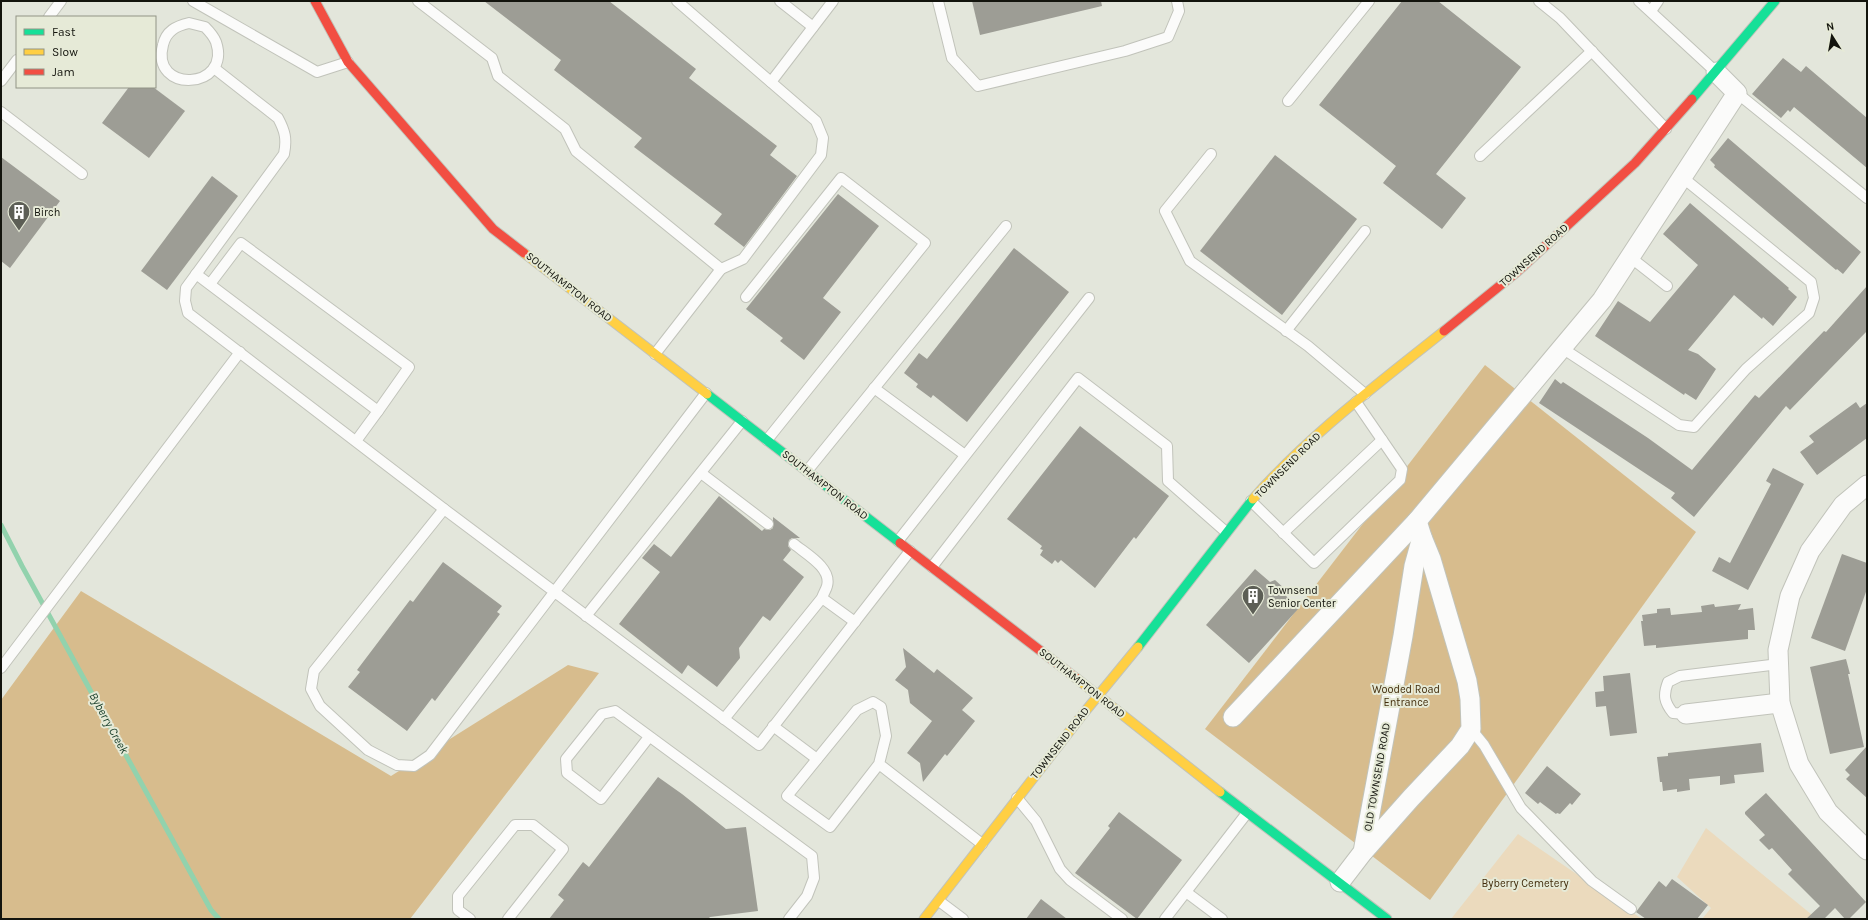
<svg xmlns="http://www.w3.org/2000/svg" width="1868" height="920" font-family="Karla,sans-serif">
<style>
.green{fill:#ebdabd}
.forest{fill:#d7bc8d}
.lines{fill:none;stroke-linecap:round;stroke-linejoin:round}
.stream{stroke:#92d2ad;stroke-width:5}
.building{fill:#9d9d95}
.lane-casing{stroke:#c1c3ba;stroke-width:12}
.street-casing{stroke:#c1c3ba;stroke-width:21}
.fast-casing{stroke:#c1c3ba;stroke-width:11}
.slow-casing{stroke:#c1c3ba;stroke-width:11}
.jam-casing{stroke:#c1c3ba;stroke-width:11}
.lane{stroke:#fbfbfa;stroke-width:10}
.street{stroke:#fbfbfa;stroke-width:19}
.fast{stroke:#16e098;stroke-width:9}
.slow{stroke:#ffcf43;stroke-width:9}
.jam{stroke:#f24e42;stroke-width:9}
.labels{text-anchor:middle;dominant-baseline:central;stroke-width:4;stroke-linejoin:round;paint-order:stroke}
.poi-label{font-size:11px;fill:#13140d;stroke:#e6ead7;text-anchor:start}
.street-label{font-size:11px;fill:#13140d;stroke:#e6ead7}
.park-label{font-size:11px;fill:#422d0c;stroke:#e6ead7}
.water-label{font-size:12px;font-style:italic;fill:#1a402c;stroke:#e6ead7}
</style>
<rect width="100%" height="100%" fill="#e3e6db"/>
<g class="green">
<polygon points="1706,828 1817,919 1702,919 1711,908 1677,877"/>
<polygon points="1518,834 1642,919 1451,919"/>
</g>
<g class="forest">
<polygon points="1485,365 1696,532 1430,900 1205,729"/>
<polygon points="81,591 391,776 568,665 599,673 410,919 1,919 1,700"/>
</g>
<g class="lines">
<polyline class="stream" points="1,525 22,566 211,910 219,919"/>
</g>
<g class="building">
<polygon points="484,1 609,1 696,69 689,78 777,146 770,155 797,176 744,247 714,224 722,214 634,147 642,138 554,70 561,60"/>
<polygon points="972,1 1101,1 1102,6 980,35"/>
<polygon points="1402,1 1438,1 1521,67 1436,174 1466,198 1442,229 1383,183 1396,166 1319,105"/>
<polygon points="1783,58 1801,72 1806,66 1867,118 1867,168 1794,107 1790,112 1788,110 1781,118 1752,94"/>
<polygon points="129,87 153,87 185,111 149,158 102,123"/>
<polygon points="1728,138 1861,252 1843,274 1837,269 1836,270 1714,167 1715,165 1710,160"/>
<polygon points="1275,155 1357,219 1282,315 1200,251"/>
<polygon points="1,157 60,201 10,268 1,261"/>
<polygon points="212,176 238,196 167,290 141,271"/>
<polygon points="838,194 879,226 823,298 841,312 804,360 780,341 783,338 746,309"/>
<polygon points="1690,203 1789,288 1788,289 1797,297 1773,326 1763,317 1762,319 1734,295 1688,350 1698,354 1716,369 1696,400 1685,393 1684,395 1595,336 1618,301 1650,322 1698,265 1663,234"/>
<polygon points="1014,248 1069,292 967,422 933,395 931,398 916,387 918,384 904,373 919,353 927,359"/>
<polygon points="1867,286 1867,331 1790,410 1786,406 1694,517 1671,498 1675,493 1539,403 1555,379 1561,384 1563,382 1648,438 1692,470 1755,395 1759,398 1824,331 1826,332"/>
<polygon points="1856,402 1860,408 1867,403 1867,438 1817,475 1800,452 1814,442 1809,436"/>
<polygon points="1080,426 1169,496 1136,539 1134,537 1095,588 1061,560 1058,563 1055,560 1052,564 1040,555 1043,550 1040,549 1042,546 1007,519"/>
<polygon points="1773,468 1804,484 1748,590 1712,571 1719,557 1730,563 1771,484 1766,481"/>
<polygon points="719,496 762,531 764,529 770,530 773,528 773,517 800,538 792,538 789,540 788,546 791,550 783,560 804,577 770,621 763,616 739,648 740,658 717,687 688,665 682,674 619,624 660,572 642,558 654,544 671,557"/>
<polygon points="1842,554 1867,563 1867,589 1845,651 1811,638"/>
<polygon points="443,562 502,606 497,612 500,614 435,701 432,698 407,731 348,687 360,672 357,670 410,600 413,602"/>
<polygon points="1255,569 1270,582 1275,580 1286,590 1285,595 1299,608 1249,663 1206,625"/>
<polygon points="1714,604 1715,607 1741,604 1738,610 1753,608 1755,630 1748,630 1748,639 1656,648 1656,645 1644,646 1641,621 1643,621 1642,615 1657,613 1657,609 1670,608 1671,615 1702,612 1701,606"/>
<polygon points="903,648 934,673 937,669 973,698 962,710 975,721 947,756 945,754 923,782 920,763 907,753 932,721 910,703 908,690 895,680 906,667"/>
<polygon points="1846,659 1850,674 1848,674 1864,747 1830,754 1810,667"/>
<polygon points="1630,673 1637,733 1610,736 1606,706 1596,707 1595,692 1604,691 1603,676"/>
<polygon points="1761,743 1764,772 1734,775 1735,783 1720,785 1720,776 1689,779 1690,790 1677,792 1677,789 1663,791 1662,782 1660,782 1657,757 1668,756 1668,753"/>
<polygon points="1867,746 1867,798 1846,779 1850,775 1845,770"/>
<polygon points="1547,766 1581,794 1572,805 1570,803 1560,814 1557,813 1556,814 1540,802 1538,804 1525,793"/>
<polygon points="658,777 682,794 726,829 746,827 758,911 710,917 708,919 549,919 564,900 558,895 583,862 589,867"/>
<polygon points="1766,793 1866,902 1849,919 1845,919 1835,908 1824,919 1806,919 1820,906 1788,874 1792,870 1772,848 1769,850 1759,840 1765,835 1745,814 1745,812"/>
<polygon points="1119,812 1182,860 1137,919 1075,873 1110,828 1108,826"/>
<polygon points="1672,879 1708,905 1697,919 1646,919 1636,912 1659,881 1666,887"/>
<polygon points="1041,899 1067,919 1026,919"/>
</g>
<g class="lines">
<g class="lane-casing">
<g id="lane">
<polyline points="193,1 317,72 348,62"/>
<polyline points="418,1 492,58 498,76 565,129 576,151 721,269"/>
<polyline points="780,1 813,27"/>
<polyline points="938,1 952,58 978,86 1125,51 1168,37 1179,11 1177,1"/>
<polyline points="1539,1 1560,18 1666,129"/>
<polyline points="1639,1 1716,72"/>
<polyline points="1651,11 1658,1"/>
<polyline points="49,17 61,1"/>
<path d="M189 23 205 27C209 31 214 37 216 42 232 90 150 94 163 45 166 31 176 26 189 23Z"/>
<path d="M214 68 278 118C285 131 287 139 284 154L186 288 185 301 188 313 444 509"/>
<polyline points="1,81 17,60"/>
<polyline points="771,82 833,1"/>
<polyline points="1737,93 1867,198"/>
<polyline points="1288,101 1369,1"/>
<polyline points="1,112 82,174"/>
<polyline points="1211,154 1165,211 1190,261 1308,346 1365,394"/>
<polyline points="1480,156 1592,51"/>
<polyline points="1630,257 1667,286"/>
<polyline points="196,274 378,411 356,441"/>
<polyline points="210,284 241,243 409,367 378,411"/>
<polyline points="746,297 841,178 925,243 767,440"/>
<polyline points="1286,331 1365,231"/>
<polyline points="1562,348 1679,425 1694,427 1746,369 1809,313 1814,298 1811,282 1682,177"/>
<polyline points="655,354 721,269 743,259 821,155 823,138 816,121 677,1"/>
<polyline points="874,388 965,455"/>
<polyline points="706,393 430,755 414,766 397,765 368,750 320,706 311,689 314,671 444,509 759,745 910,551"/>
<polyline points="807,471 1006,226"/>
<polyline points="701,473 768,524"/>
<polyline points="1251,501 1314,563 1400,480 1402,469 1356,402"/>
<polyline points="1283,533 1382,440"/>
<polyline points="898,541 1089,298"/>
<polyline points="932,567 1078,378 1167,446 1168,481 1226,532"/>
<polyline points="822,598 855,622"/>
<polyline points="586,616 742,421"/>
<polyline points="1,668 240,352"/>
<path d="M1686 714 1673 713C1664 702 1663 695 1668 682L1680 676 1779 664"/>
<path d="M724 719 822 598C823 594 826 590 827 586 832 568 806 554 794 544"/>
<polyline points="773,726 817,759"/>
<polyline points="1471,729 1484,745 1521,808 1592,881 1631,909"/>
<polyline points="649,737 601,799 567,773 566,759 602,714 615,711 812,856 814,878 807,896 789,919"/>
<polyline points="879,764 830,827 787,796 857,710 873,702 881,707 886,736 879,764 982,844"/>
<polyline points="1017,798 1036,821 1060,869 1070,880 1122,919"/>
<polyline points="1186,892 1222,919"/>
<polyline points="939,901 963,919"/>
<polyline points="470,919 458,910 458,896 515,825 533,825 563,849 508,919"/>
<polyline points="1165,919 1247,813"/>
</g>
</g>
<g class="street-casing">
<g id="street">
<polyline points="1867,485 1843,505 1810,551 1790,596 1778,650 1780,703 1799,764 1828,812 1867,850"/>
<polyline points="1686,714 1780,703"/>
<polyline points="1233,717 1417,521 1602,300 1737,93 1716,72"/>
<polyline points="1364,851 1411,798 1460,746 1471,729 1470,699 1467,681 1431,559 1422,537"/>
<polyline points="1340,882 1363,852 1403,636 1414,566 1422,537 1417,521"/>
</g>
</g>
<g class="fast-casing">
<g id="fast">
<polyline points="1692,99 1775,1"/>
<polyline points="707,394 900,543"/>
<polyline points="1138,647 1253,499"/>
<polyline points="1220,792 1387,919"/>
</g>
</g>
<g class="slow-casing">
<g id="slow">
<polyline points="524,253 707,394"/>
<path d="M1253 499C1309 435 1378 384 1444 331"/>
<polyline points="1076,678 1220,792"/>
<polyline points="924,919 1083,714 1138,647"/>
</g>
</g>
<g class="jam-casing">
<g id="jam">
<polyline points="315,1 348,62 493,229 524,253"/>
<polyline points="1444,331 1518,271 1635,163 1692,99"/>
<polyline points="900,543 1076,678"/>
</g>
</g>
<use href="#lane" class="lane"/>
<use href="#street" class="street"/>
<use href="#fast" class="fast"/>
<use href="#slow" class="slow"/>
<use href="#jam" class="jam"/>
</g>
<defs>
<g id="building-pin" transform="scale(1.15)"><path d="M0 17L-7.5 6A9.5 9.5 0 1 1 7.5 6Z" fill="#5c5e55" stroke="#e6ead7"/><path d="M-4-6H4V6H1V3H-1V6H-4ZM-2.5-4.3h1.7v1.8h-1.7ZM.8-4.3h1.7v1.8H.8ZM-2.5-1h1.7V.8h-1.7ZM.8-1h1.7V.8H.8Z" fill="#fff"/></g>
</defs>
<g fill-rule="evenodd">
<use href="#building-pin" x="19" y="212"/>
<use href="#building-pin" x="1253" y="596"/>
</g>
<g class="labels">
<g class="poi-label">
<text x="34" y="212">Birch</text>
<text x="1268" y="590">Townsend<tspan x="1268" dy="13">Senior Center</tspan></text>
</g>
<g class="street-label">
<text transform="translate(1534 255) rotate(-42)">TOWNSEND ROAD</text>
<text transform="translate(569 287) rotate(38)">SOUTHAMPTON ROAD</text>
<text transform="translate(1288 465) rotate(-45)">TOWNSEND ROAD</text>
<text transform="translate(825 485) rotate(38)">SOUTHAMPTON ROAD</text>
<text transform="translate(1082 683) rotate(38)">SOUTHAMPTON ROAD</text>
<text transform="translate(1060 743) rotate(-52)">TOWNSEND ROAD</text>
<text transform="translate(1377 777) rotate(-80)">OLD TOWNSEND ROAD</text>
</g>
<g class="park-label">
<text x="1406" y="689">Wooded Road<tspan x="1406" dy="13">Entrance</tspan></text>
<text x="1525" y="883">Byberry Cemetery</text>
</g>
<g class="water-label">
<text transform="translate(109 723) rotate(61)">Byberry Creek</text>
</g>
</g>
<rect width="1868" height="920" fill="none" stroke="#13140d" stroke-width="4"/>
<rect x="16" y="16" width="140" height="72" fill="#e6ead7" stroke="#929486"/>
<rect x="24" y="29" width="20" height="6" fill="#16e098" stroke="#929486"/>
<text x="52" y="36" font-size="12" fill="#13140d">Fast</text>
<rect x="24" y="49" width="20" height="6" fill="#ffcf43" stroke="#929486"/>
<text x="52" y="56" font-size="12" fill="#13140d">Slow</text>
<rect x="24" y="69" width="20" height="6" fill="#f24e42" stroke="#929486"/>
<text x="52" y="76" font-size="12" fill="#13140d">Jam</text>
<g transform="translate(1832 36) rotate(349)" stroke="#e6ead7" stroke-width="3" paint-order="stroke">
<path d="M0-3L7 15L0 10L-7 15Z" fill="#13140d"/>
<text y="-6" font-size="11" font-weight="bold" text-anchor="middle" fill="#13140d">N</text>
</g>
</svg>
